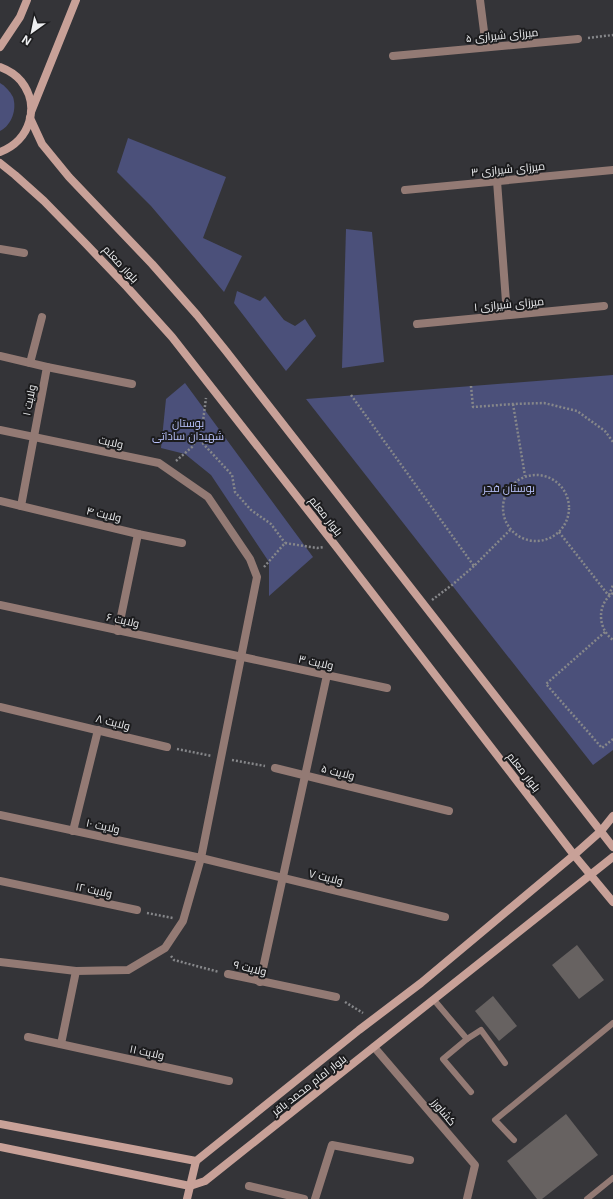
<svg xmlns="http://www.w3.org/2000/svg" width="613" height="1199" font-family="Inter,Cairo,sans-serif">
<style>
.green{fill:#4b507a}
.building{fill:#676261}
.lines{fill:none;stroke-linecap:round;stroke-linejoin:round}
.path{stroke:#86878a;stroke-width:2.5;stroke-dasharray:2 2;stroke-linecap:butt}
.lane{stroke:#937a74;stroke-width:6}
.street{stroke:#937a74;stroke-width:8}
.secondary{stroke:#c8a198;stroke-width:8}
.labels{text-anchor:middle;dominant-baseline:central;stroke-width:4;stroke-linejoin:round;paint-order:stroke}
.street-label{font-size:11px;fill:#edeef0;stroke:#1c1c1e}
.park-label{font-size:11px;fill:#b9c2fb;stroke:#1c1c1e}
</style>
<rect width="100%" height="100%" fill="#343438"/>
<g class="green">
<path d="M0 83C5 86 10 91 13 97 17 109 12 125 0 131Z"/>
<polygon points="128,138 226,177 203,238 242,256 224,292 151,206 117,172"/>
<polygon points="346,229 372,232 384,362 342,368"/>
<polygon points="237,291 260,301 265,296 284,320 295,326 305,319 316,336 286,371 234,303"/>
<polygon points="613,375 613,750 593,765 306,399"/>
<polygon points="185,383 313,557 269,596 269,562 211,475 185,454 161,448 166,399"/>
</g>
<g class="building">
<polygon points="577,945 604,980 579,999 552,965"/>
<polygon points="493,996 517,1026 499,1041 475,1011"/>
<polygon points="566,1114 598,1155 542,1199 537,1199 507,1161"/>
</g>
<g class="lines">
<g class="path">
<polyline points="588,38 613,35"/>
<polyline points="471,386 473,407 513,404 544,403 577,411 605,431 613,442"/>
<polyline points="351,395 474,566 510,530"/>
<polyline points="513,404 525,476"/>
<polyline points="197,437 232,475 235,492 251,510 271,524 285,543"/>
<polyline points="176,461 192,447 202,429 206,398"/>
<circle cx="536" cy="508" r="33"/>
<polyline points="559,532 609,596"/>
<polyline points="264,567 285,543 317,548 324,547"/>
<path d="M613 593C597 604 597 628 613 640"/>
<polyline points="609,595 613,585"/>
<polyline points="432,600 452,585 474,566"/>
<polyline points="605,632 546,684 602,748 613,739"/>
<polyline points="177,749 212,756"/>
<polyline points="232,760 265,766"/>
<polyline points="147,913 173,918"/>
<polyline points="171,956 174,960 219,972"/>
<polyline points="345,1002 363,1013"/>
</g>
<g class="lane">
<polyline points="434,1000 467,1039"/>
<polyline points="471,1092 443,1059 467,1039 481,1030 505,1063"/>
<polyline points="514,1140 495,1120 613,1023"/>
<polyline points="587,1199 613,1178"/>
</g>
<g class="street">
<polyline points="480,0 486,47"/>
<polyline points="393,56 578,39"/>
<polyline points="497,181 507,315"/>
<polyline points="405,190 613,170"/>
<polyline points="0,249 24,253"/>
<polyline points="417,324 604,306"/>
<polyline points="0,356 47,367 132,384"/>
<polyline points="30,363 42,317"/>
<polyline points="0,430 159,463 208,497 250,559 257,577 201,858 183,921 165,948 128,970 76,971 0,962"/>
<polyline points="0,501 138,534 182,543"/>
<polyline points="21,506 47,367"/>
<polyline points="0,605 387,688"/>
<polyline points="118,631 138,534"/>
<polyline points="0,707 167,747"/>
<polyline points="275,768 449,811"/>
<polyline points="0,815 201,858 445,917"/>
<polyline points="73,831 98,730"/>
<polyline points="0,881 137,910"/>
<polyline points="228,974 336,997"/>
<polyline points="260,982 327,675"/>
<polyline points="28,1037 229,1081"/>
<polyline points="61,1044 76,971"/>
<polyline points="374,1047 475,1165 467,1199"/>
<polyline points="249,1186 304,1199"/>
<polyline points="315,1199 332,1145 410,1160"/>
</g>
<g class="secondary">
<polyline points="0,47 20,17 27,0"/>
<path d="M0 67C8 70 15 74 21 81 41 106 30 141 0 152"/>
<polyline points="31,112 76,0"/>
<polyline points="30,118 42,144 69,177 152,264 197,315 226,351 613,847"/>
<polyline points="0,163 15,175 44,201 86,244 127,287 172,337 335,545 574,855 613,902"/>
<polyline points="0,1124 196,1161 359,1030 421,983 574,855 601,831 613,816"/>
<polyline points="0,1147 190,1186 205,1181 613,857"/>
<polyline points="187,1199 196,1161"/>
</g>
</g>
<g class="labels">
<g class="street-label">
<text transform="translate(502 35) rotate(-5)">میرزای شیرازی ۵</text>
<text transform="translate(508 169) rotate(-5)">میرزای شیرازی ۳</text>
<text transform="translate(121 264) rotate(47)">بلوار معلم</text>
<text transform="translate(509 304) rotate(-5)">میرزای شیرازی ۱</text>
<text transform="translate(29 400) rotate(-79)">ولایت ۱</text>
<text transform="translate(111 442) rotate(12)">ولایت</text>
<text transform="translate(104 514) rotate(13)">ولایت ۴</text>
<text transform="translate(326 516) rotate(52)">بلوار معلم</text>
<text transform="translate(123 620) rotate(12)">ولایت ۶</text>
<text transform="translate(316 662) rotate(12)">ولایت ۳</text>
<text transform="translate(113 722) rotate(14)">ولایت ۸</text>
<text transform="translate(338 772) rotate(14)">ولایت ۵</text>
<text transform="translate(524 772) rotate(52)">بلوار معلم</text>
<text transform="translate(103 826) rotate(12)">ولایت ۱۰</text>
<text transform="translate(326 877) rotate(14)">ولایت ۷</text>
<text transform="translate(94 890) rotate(12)">ولایت ۱۲</text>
<text transform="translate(250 968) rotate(13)">ولایت ۹</text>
<text transform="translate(147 1052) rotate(12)">ولایت ۱۱</text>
<text transform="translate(309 1085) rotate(-38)">بلوار امام محمد باقر</text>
<text transform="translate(444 1112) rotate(50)">کشاورز</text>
</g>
<g class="park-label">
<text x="188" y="423">بوستان<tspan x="188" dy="13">شهیدان ساداتی</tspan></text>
<text x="509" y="488">بوستان فجر</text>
</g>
</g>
<g transform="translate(32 32) rotate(213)" stroke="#1c1c1e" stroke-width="3" paint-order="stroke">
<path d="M0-3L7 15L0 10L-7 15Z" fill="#edeef0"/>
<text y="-6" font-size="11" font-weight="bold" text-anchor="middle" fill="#edeef0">N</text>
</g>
</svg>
